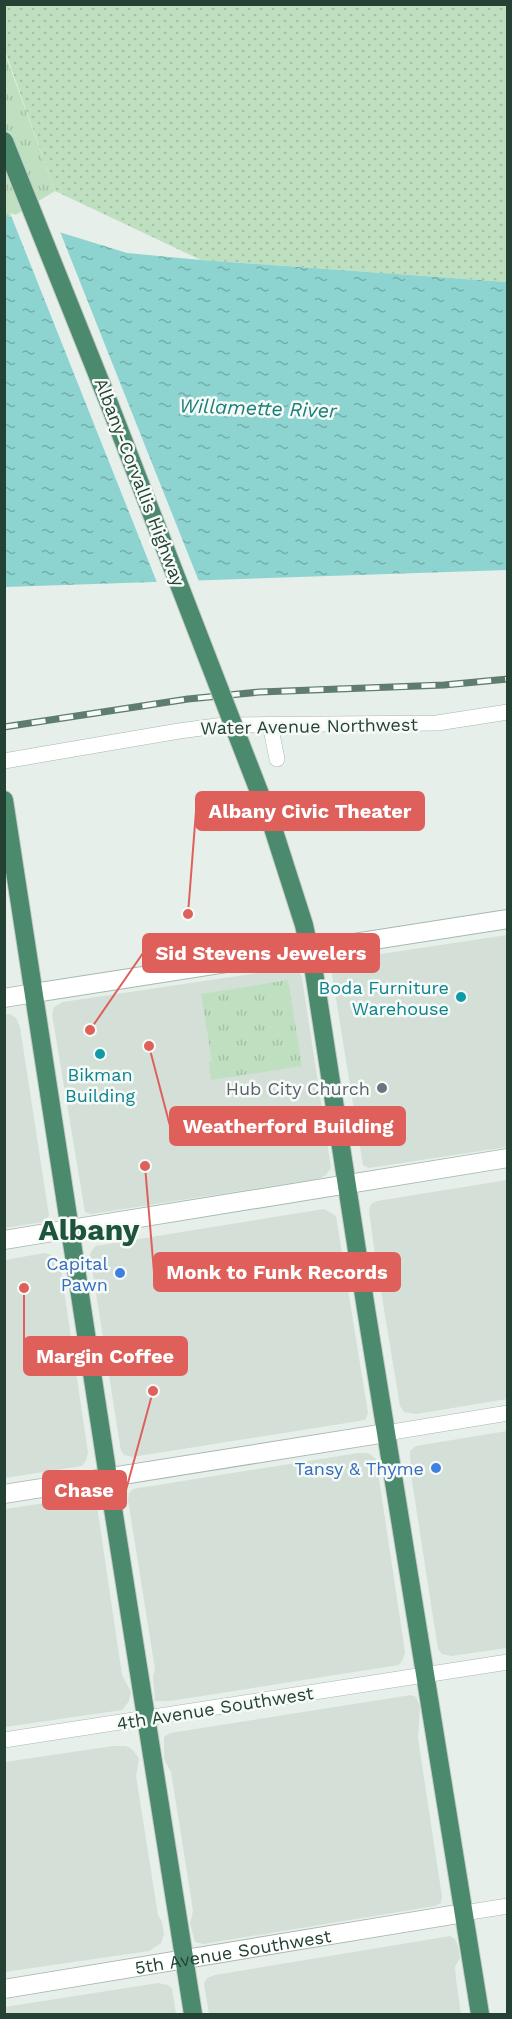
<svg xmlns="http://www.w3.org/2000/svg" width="512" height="2019" font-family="'Work Sans',sans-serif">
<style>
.built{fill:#d4dfd7}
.grass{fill:url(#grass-dots)}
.park{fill:url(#park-tufts)}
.water{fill:url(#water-ripples)}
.pier{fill:#e6efe9}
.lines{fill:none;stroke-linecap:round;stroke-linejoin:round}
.minor-casing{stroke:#a8b8af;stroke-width:16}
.tertiary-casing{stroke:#a8b8af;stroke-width:20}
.secondary-casing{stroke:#a4bbae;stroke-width:20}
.trunk-casing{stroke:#c2cac6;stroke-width:20}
.minor{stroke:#fff;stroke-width:15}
.tertiary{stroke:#fff;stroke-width:18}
.secondary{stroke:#fff;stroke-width:18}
.trunk{stroke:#4c8a6e;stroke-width:18}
.rail-casing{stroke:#5f7d6e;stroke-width:7}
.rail{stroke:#f7fbf8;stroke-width:4.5;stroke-dasharray:14;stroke-linecap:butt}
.trunk-bridge-casing{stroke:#c2cac6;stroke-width:20;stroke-linecap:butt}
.trunk-bridge{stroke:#4c8a6e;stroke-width:18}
.culture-dot{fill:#0f9aa8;stroke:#f7fbf8;stroke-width:2}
.worship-dot{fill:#6b7280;stroke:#f7fbf8;stroke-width:2}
.shop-dot{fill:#3f7fe0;stroke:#f7fbf8;stroke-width:2}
.labels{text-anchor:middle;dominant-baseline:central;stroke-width:5;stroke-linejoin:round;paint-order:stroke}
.street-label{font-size:18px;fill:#244233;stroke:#f7fbf8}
.culture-label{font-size:18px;fill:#0d838f;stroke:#f7fbf8;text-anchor:end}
.worship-label{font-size:18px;fill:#5b616d;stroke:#f7fbf8;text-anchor:end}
.shop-label{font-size:18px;fill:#366cbe;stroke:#f7fbf8;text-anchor:end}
.water-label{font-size:20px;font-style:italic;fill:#1c7f7b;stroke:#f7fbf8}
.town-label{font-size:30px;font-weight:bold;fill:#1f543c;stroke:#f7fbf8}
.leader{fill:none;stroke:#df605a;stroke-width:2}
.callout-dot{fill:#df605a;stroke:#f7fbf8;stroke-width:2}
.callout{fill:#df605a;stroke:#df605a;stroke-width:2}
.callout-label{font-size:20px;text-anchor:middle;font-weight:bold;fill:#fff}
</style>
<defs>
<pattern id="grass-dots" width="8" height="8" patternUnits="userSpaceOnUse" patternTransform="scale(1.5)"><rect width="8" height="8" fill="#bfe0c0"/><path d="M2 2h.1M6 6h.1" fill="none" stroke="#a4c1a5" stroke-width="1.8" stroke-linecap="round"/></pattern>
<pattern id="park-tufts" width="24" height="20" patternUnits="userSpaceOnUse" patternTransform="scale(1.5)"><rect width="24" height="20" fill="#bfe0c0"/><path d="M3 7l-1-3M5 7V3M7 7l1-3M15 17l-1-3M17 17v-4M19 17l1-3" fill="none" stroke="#a4c1a5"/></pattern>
<pattern id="water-ripples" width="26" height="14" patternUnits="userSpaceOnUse" patternTransform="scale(1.5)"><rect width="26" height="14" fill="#8dd4d0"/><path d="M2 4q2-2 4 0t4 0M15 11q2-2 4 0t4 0" fill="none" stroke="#73aea9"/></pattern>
</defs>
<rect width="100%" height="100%" fill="#e6efe9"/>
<g class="built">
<polygon points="507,935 507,1147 369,1168 363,1165 332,974 334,967 341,960"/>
<polygon points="291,968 300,973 302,978 331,1168 326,1175 318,1179 91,1214 85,1212 52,1014 54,1007 63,1002"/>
<polygon points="5,1014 10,1014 16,1018 20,1027 49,1216 43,1222 5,1228"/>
<polygon points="507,1180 507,1399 416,1414 404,1412 400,1406 374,1248 369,1210 371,1204 377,1201"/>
<polygon points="324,1209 336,1216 368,1413 365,1420 132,1457 124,1455 121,1451 90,1255 92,1250 96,1246"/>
<polygon points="45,1253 54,1256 60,1263 88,1453 86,1460 82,1466 5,1478 5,1260"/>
<polygon points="507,1431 507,1648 451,1656 442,1654 438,1649 411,1475 410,1451 416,1446"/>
<polygon points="358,1453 368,1453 376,1459 405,1652 403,1659 399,1665 170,1701 155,1701 153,1676 155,1669 128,1500 129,1493 133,1489"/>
<polygon points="80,1498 88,1498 97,1506 122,1675 131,1692 129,1701 122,1710 5,1727 5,1509"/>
<polygon points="411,1695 416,1697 420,1706 418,1738 442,1897 441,1903 435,1906 203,1944 195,1942 190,1924 193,1911 192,1904 171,1772 164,1759 164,1737 170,1733"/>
<polygon points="113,1746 126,1746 133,1750 139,1759 136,1776 158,1915 162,1922 164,1934 161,1943 149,1951 5,1972 5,1762"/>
<polygon points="450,1936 455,1939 458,1946 460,1958 455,1967 456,1979 461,2014 209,2014 204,1984 207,1978 215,1975"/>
<polygon points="158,1983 168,1985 172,1989 176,2014 5,2014 5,2007"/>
</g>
<polygon class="grass" points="5,5 507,5 507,282 201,260 55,191 5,51"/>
<g class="park">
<polygon points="4,51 55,191 12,217 4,215"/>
<polygon points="288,980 302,1066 211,1080 209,1062 212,1061 201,994"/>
</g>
<polygon class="water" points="4,215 127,253 201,260 507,282 507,570 5,587"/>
<polygon class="pier" points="10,213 59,229 200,584 158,585"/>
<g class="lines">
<g class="minor-casing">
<g id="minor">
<polyline points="270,724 277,759"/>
<polyline points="4,761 179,731 224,725 437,723 508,712"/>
<polyline points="386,1433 508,1413"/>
<polyline points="4,1740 508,1662"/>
<polyline points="464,1913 508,1906"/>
</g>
</g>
<g class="tertiary-casing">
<g id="tertiary">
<polyline points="4,998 34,993"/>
<polyline points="4,1240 71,1229"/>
<polyline points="4,1494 386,1433"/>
<path id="s1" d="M4 1989 464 1913"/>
</g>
</g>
<g class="secondary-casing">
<g id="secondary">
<polyline points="34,993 508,919"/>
<polyline points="71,1229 508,1158"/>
</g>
</g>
<g class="trunk-casing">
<g id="trunk">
<polyline points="4,800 108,1477 193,2014"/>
<polyline points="272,825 304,925 314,972 366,1309 480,2014"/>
</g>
</g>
<use href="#minor" class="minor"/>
<use href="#tertiary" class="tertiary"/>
<use href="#secondary" class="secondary"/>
<use href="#trunk" class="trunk"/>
<g class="rail-casing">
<polyline id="rail" points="4,727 188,699 260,692 444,685 508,679"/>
</g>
<use href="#rail" class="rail"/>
<g class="trunk-bridge-casing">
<polyline id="trunk-bridge" points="4,141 110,406 272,825"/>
</g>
<use href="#trunk-bridge" class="trunk-bridge"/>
</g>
<g class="culture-dot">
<circle cx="461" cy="997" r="6"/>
<circle cx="100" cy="1054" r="6"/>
</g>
<circle class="worship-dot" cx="382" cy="1088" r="6"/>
<g class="shop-dot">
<circle cx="120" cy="1273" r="6"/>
<circle cx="436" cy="1468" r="6"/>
</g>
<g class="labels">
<g class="street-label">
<text transform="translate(140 482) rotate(69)">Albany-Corvallis Highway</text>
<text transform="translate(309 726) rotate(-1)">Water Avenue Northwest</text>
<text transform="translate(215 1708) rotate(-9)">4th Avenue Southwest</text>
<text stroke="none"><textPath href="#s1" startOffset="232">5th Avenue Southwest</textPath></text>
</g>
<g class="culture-label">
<text x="449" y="987">Boda Furniture<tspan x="449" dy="21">Warehouse</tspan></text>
<text x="100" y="1074" text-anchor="middle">Bikman<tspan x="100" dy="21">Building</tspan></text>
</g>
<g class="worship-label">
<text x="370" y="1088">Hub City Church</text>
</g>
<g class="shop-label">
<text x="108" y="1263">Capital<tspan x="108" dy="21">Pawn</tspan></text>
<text x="424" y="1468">Tansy &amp; Thyme</text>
</g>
<g class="water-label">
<text transform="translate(258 408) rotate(2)">Willamette River</text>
</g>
<g class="town-label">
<text x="89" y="1229">Albany</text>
</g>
</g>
<path class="leader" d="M188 914L196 811M90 1030L143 953M149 1046L170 1126M145 1166L154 1272M24 1288L24 1356M153 1391L126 1490"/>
<g class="callout-dot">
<circle cx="188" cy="914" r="6"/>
<circle cx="90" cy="1030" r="6"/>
<circle cx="149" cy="1046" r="6"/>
<circle cx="145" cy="1166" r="6"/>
<circle cx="24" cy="1288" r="6"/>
<circle cx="153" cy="1391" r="6"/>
</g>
<g class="callout">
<rect x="196" y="792" width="228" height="38" rx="6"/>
<rect x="143" y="934" width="236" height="38" rx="6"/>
<rect x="170" y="1107" width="235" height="38" rx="6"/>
<rect x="154" y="1253" width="246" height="38" rx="6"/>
<rect x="24" y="1337" width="163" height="38" rx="6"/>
<rect x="43" y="1471" width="83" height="38" rx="6"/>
</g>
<g class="callout-label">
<text x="310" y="818">Albany Civic Theater</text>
<text x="261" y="960">Sid Stevens Jewelers</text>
<text x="288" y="1133">Weatherford Building</text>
<text x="277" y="1279">Monk to Funk Records</text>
<text x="105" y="1363">Margin Coffee</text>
<text x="84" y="1497">Chase</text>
</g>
<rect width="512" height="2019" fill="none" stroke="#244233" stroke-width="12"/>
</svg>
